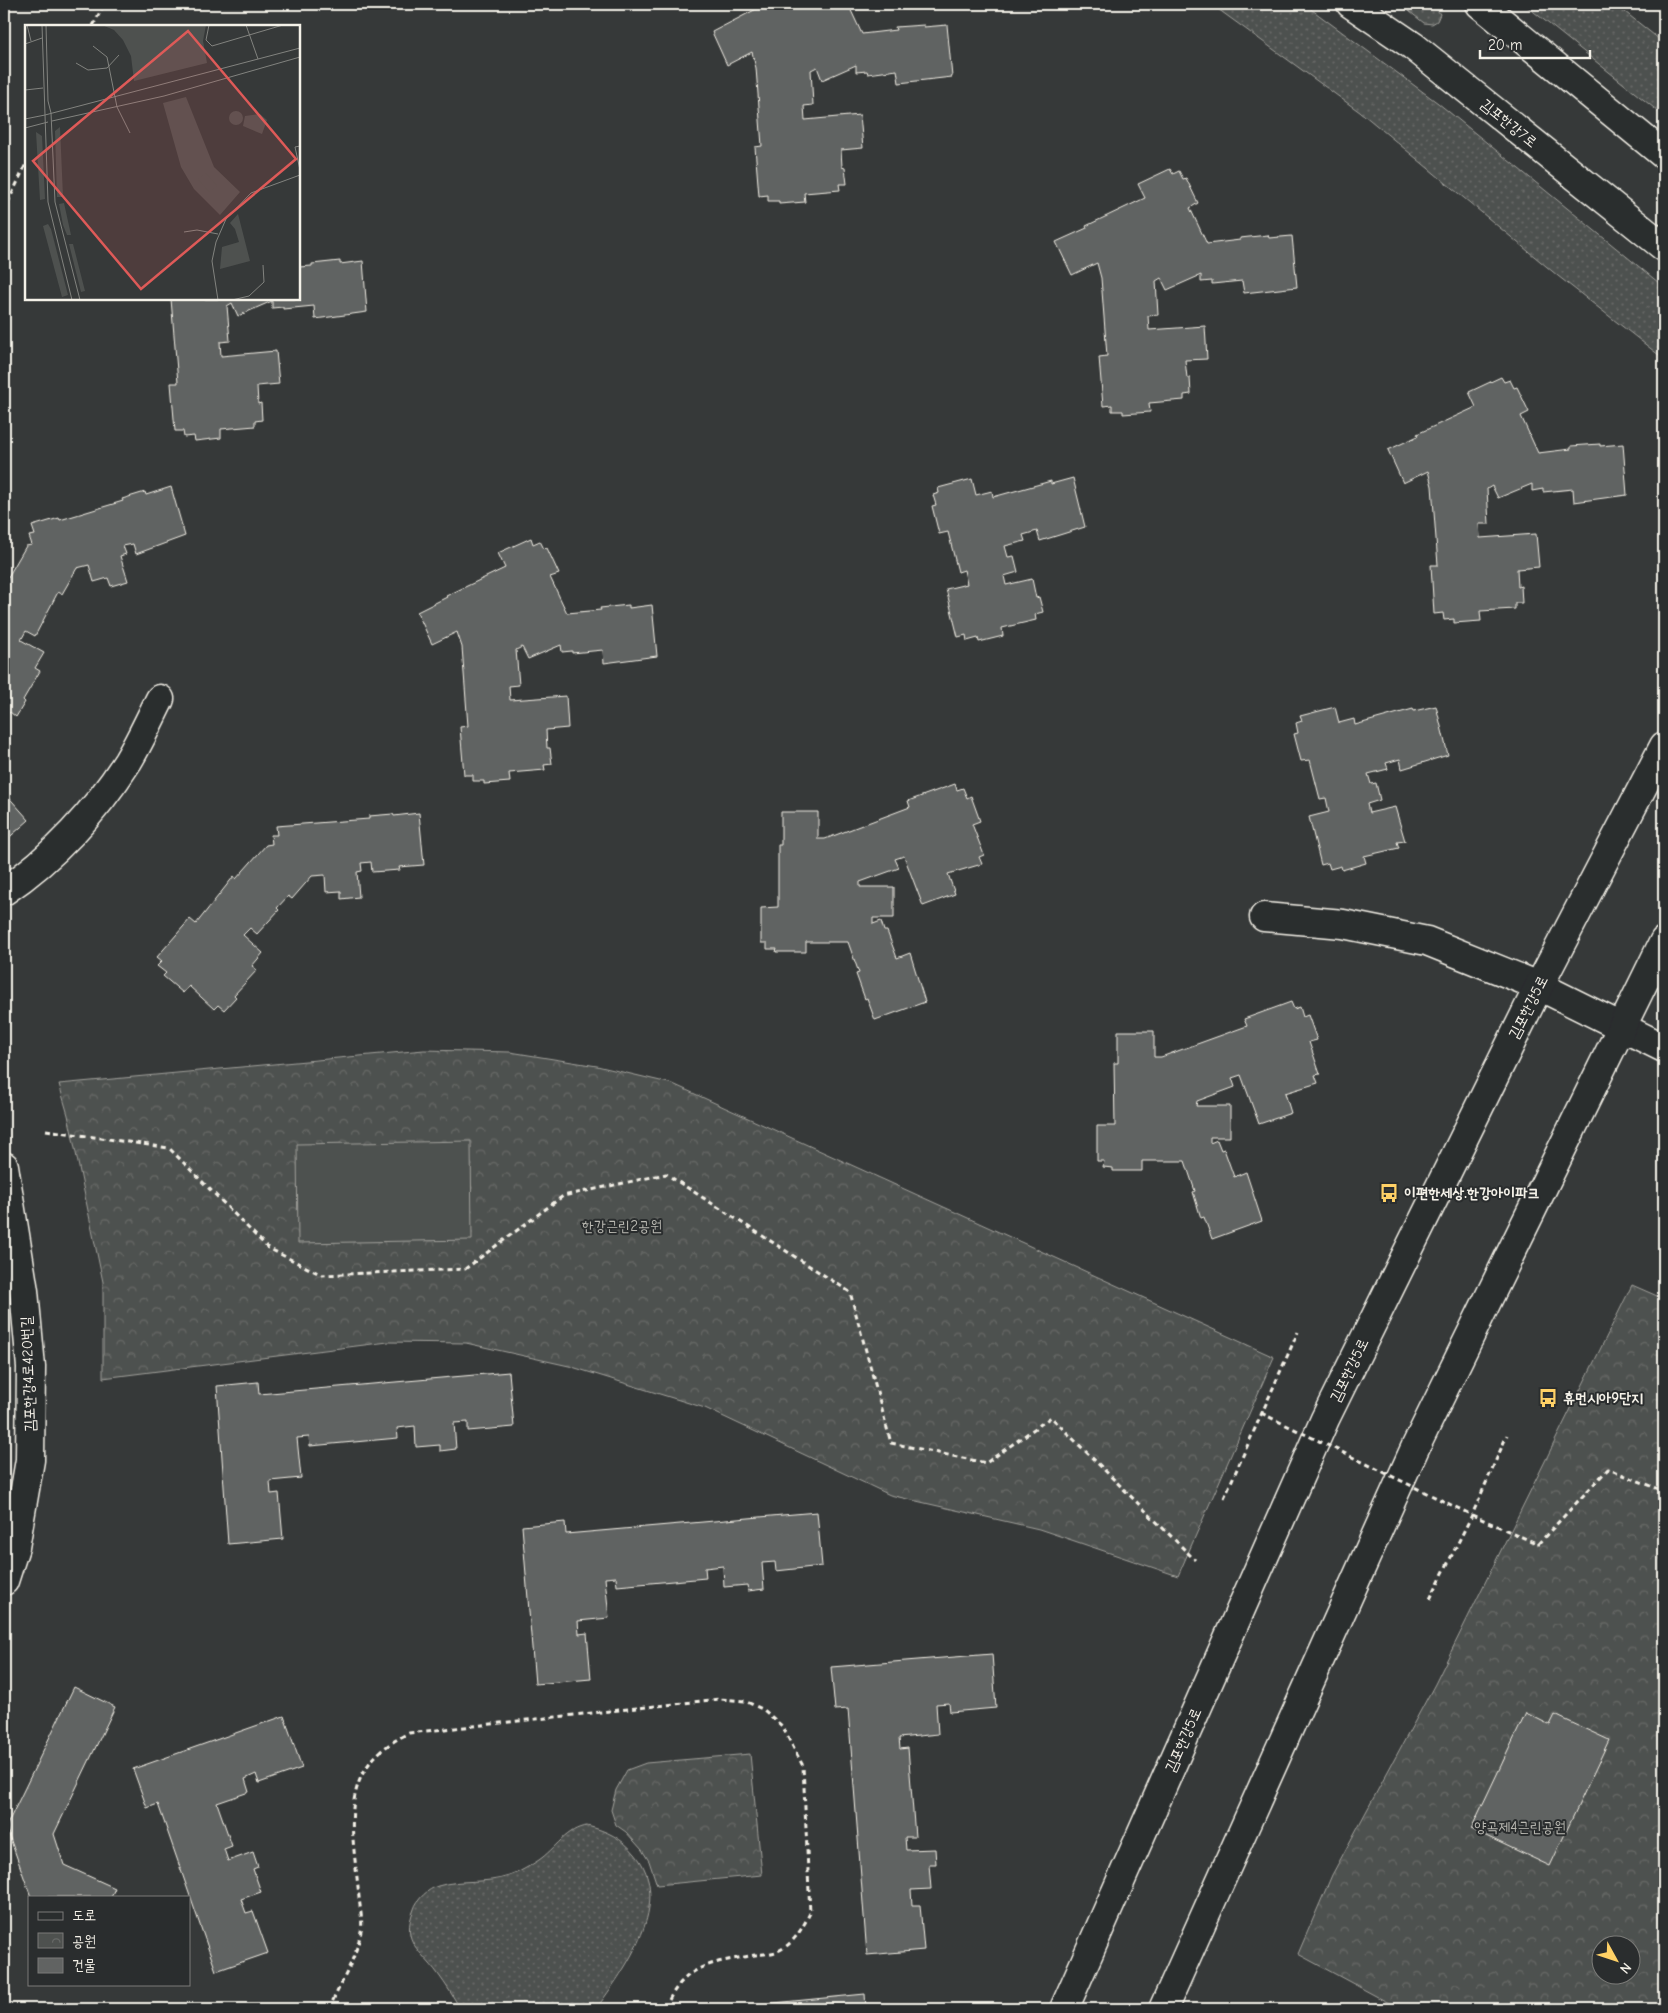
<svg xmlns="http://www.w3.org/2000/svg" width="1668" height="2013" font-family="'Comic Neue','Poor Story',sans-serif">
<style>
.grass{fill:url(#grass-dots);stroke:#a1a19c}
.park{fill:url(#park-crowns);stroke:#a1a19c;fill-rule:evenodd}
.pitch{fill:#4e514f;stroke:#a1a19c}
.building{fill:#616362;stroke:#f4f1e8}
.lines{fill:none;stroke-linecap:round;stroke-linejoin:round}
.minor-casing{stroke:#f4f1e8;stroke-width:31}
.major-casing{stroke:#f4f1e8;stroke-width:31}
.path{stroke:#f4f1e8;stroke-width:3;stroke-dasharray:5 4;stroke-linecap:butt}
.minor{stroke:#2a2d2e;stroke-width:28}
.major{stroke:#2a2d2e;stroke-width:28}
.path-bridge{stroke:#f4f1e8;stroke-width:3;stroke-dasharray:5 4;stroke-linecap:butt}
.labels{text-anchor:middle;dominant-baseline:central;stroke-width:4;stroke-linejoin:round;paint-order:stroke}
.street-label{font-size:15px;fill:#f4f1e8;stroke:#2a2d2e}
.poi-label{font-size:15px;font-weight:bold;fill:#f4f1e8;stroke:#2a2d2e;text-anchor:start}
.park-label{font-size:15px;fill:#bab9b2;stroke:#2a2d2e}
.inset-road{fill:none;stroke:#82837f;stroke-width:1}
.view{fill:#de5a58;fill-opacity:0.15;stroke:#de5a58;stroke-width:2.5}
.inset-edge{fill:none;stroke:#f4f1e8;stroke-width:2.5}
</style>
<defs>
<pattern id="grass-dots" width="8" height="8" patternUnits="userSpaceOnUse" patternTransform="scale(1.25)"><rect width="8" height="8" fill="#4e514f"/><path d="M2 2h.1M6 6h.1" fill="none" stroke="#686a68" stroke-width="1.8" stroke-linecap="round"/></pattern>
<pattern id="park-crowns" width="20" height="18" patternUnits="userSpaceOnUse" patternTransform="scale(1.25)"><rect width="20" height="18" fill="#4e514f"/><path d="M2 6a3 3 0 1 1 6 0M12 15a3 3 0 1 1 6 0" fill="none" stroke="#686a68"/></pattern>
</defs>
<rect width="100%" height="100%" fill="#363939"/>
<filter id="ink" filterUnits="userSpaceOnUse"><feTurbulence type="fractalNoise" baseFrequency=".02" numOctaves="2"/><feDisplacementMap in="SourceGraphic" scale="10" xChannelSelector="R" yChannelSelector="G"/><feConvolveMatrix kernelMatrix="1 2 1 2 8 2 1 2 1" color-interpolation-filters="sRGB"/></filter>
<g filter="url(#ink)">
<g class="grass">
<polygon points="1211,4 1304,4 1438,103 1664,287 1664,359 1558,276 1364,115"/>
<path d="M1400 4C1415 4 1431 0 1440 14L1437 21 1432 24 1424 23Z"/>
<polygon points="1524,4 1615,4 1664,43 1664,116"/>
<path d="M587 1826C607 1831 622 1838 635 1854 675 1902 625 1969 596 2009H460C454 1997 446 1985 438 1974 421 1950 400 1943 414 1909 417 1899 428 1889 438 1886 460 1879 486 1884 509 1876 518 1873 530 1866 539 1860 555 1849 567 1828 587 1826Z"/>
</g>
<g class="park">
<polygon points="424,1050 510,1052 597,1066 673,1084 1274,1357 1178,1576 1039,1529 890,1495 705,1408 569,1366 466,1343 388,1342 103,1378 103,1282 68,1115 59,1084"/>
<path d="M1632 1285 1664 1299V2009H1400L1298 1954 1332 1875 1435 1684ZM1600 1946H1630V1976H1600Z"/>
<polygon points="750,1754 762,1875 657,1885 649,1861 642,1850 626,1832 616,1825 611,1810 616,1790 627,1770 646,1763"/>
</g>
<polygon class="pitch" points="471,1141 472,1240 298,1243 297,1144"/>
<g class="building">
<polygon points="766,4 848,4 862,34 896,30 895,27 924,25 924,27 947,25 952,77 899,83 897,70 868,74 867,71 856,72 856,65 822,80 817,67 811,70 813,105 804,106 805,120 860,115 863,148 841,150 842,167 845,168 847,184 839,184 840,190 804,193 805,202 779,204 779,201 768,201 768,195 759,196 755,147 762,146 756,68 752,52 727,65 712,32"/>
<polygon points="1170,169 1173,174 1179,171 1183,179 1186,178 1198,203 1190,208 1207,244 1240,240 1240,238 1268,235 1269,238 1292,236 1297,287 1244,293 1242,281 1212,284 1212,281 1201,282 1201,275 1167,290 1161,278 1156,281 1158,315 1148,316 1149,330 1205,326 1207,359 1185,360 1187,378 1190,378 1191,394 1184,395 1184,400 1149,403 1150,412 1123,414 1123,411 1112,411 1112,405 1103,406 1099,357 1107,356 1101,278 1097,263 1072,275 1056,242 1087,228 1086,226 1145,198 1138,184"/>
<polygon points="340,261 340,264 363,261 367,312 315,319 314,306 283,309 283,307 272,308 272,301 238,316 232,303 227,306 230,341 220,342 221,356 276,351 279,384 257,386 258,404 261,403 262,420 255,421 255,426 221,429 221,438 195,441 194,436 184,437 183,431 175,431 171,383 178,383 171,299 299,299 299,267 312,266 312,264"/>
<polygon points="1501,377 1504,382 1510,380 1514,388 1517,387 1529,412 1521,416 1538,453 1571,449 1571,446 1600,444 1600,446 1623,444 1627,495 1574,502 1573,489 1543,492 1543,489 1532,491 1532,484 1498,498 1492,486 1487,489 1489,524 1479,524 1480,538 1536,534 1539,567 1517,569 1518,587 1521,586 1522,603 1515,603 1515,609 1480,611 1481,621 1454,623 1454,619 1444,620 1443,613 1434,614 1431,565 1438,565 1432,486 1428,471 1403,483 1388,450 1418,436 1417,434 1476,407 1469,392"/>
<polygon points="1073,478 1085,527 1040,541 1037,531 1023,535 1025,541 1005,546 1008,557 1014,556 1018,572 1004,576 1006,585 1032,579 1036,598 1039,597 1043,612 1035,614 1036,620 1002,628 1003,636 979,642 978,638 967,641 966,635 958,637 946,589 967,584 964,570 958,572 948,532 939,534 932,506 936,505 933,495 939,493 938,488 972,479 976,495 992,491 993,497 1051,481 1051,484"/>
<polygon points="171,487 185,536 136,554 133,544 123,546 126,554 120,556 128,581 111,586 108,578 94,582 89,565 77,568 62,594 58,592 35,636 26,631 21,640 44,653 35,668 40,671 23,700 25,702 16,717 10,712 6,717 4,716 4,584 26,546 32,545 29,536 35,535 32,526 59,518 60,520 123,501 122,499 145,492 146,495"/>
<polygon points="531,538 533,544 540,541 544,549 547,548 559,574 550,577 567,613 601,610 600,608 629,605 629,608 652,605 657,656 604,663 603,650 572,653 572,651 562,652 561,645 528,659 522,647 516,650 519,685 509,686 510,700 566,696 568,728 546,730 547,748 550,748 552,764 544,765 545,770 509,773 510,782 484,784 484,781 473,781 473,775 464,775 460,727 468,726 462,647 457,632 432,644 417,612 447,597 446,596 505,568 498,553"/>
<polygon points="1436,706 1448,755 1402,769 1400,759 1386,763 1388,769 1368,774 1371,784 1376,783 1380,800 1367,804 1369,813 1395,807 1405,841 1397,842 1399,848 1364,856 1366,863 1342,870 1341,866 1330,869 1328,863 1321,865 1309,817 1329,812 1326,798 1320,799 1310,760 1301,761 1294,734 1298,733 1296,723 1302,721 1300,716 1335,707 1339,723 1354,719 1355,725 1413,709 1414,711"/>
<polygon points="955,784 957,790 963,788 967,798 971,796 980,821 972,824 984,855 979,857 982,864 948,874 955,894 923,906 904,856 895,859 899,868 860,882 860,887 894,887 894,918 873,918 873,924 881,921 884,931 887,931 897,958 910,953 925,1002 875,1020 867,998 865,999 856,974 859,973 848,942 806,942 806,952 776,952 777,949 767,949 767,943 761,943 761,908 778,907 778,845 781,845 781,812 818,812 818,839 825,839 910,807 908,801"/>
<polygon points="4,792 29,820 4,842"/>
<polygon points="419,813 424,865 399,867 400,870 372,872 371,862 361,863 362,871 357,872 359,897 341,899 341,891 326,892 325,875 312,876 292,899 288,896 277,908 279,910 257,934 250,928 243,935 263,953 252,966 257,970 234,995 236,997 224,1010 218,1005 214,1009 189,986 183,993 163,976 166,973 157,966 162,961 157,957 190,919 196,924 234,876 236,879 266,845 272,844 271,835 277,835 276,826 369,819 369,816 393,814 394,816"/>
<polygon points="1291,1002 1294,1009 1300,1007 1303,1017 1308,1015 1317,1040 1309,1042 1320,1074 1315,1075 1318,1083 1285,1093 1291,1113 1259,1124 1241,1075 1232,1078 1235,1087 1197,1101 1196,1106 1230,1106 1230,1137 1210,1137 1210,1143 1217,1140 1221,1150 1224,1149 1234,1177 1246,1172 1262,1221 1212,1239 1204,1217 1201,1218 1193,1192 1195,1191 1185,1161 1142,1161 1142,1171 1113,1171 1113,1168 1103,1167 1104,1161 1097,1161 1097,1126 1115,1126 1114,1063 1118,1063 1118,1031 1154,1031 1154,1057 1161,1057 1247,1026 1244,1019"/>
<polygon points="509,1372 514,1427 468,1431 468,1422 454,1423 456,1449 440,1451 440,1445 416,1447 415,1426 397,1428 398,1438 310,1446 309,1437 297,1438 301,1478 270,1481 271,1494 279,1493 283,1539 228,1544 217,1386 258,1382 259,1394"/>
<polygon points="817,1512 822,1566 776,1571 775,1562 762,1563 764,1589 748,1591 747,1585 724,1587 723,1566 705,1568 706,1578 617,1586 616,1577 605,1578 609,1618 578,1621 579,1634 587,1633 591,1679 535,1684 522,1526 565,1522 566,1534"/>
<polygon points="992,1654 996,1708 950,1712 949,1703 936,1704 938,1734 899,1738 900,1749 908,1748 915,1837 905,1837 906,1850 935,1849 936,1864 929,1864 931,1889 911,1890 912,1905 920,1905 924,1950 867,1955 848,1709 835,1710 831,1667"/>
<polygon points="74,1687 115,1707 54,1834 64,1865 115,1888 111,1897 31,1897 6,1827"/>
<polygon points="1526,1713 1550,1725 1555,1715 1609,1740 1550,1866 1471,1829"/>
<polygon points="284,1716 302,1768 259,1783 256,1774 245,1779 249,1792 217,1803 232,1846 224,1849 228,1861 253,1852 258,1867 253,1869 261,1892 241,1899 246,1913 253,1911 268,1953 216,1971 158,1804 147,1808 133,1769"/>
<polygon points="865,1994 866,2009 713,2009"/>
</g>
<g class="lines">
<g class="minor-casing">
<g id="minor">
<path d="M4 891C53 858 96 811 128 761 140 741 150 719 160 699"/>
<polyline points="1264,917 1343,924 1427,941 1539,986 1664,1048"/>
<polyline points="4,1166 24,1291 31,1367 30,1460 15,1547 4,1581"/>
<polyline points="1064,2009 1325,1419 1539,986 1664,746"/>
<polyline points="1163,2009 1415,1448 1664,941"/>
</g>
</g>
<g class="major-casing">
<g id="major">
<polyline points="1351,4 1413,46 1664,247"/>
<polyline points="1480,4 1664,155"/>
</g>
</g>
<g class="path">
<polyline points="93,26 104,4"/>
<polyline points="4,211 26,164"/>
<polyline points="46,1130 169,1148 268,1248 322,1275 465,1269 563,1196 666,1174 850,1292 891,1443 986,1463 1051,1417 1195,1560"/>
<polyline points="1224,1498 1298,1332"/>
<polyline points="1538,1544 1608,1469 1664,1491"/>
<polyline points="1430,1599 1472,1515 1507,1435"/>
<path d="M329 2009C339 1986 357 1957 361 1931 363 1921 360 1908 359 1897 353 1829 334 1769 409 1733L720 1699 745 1701 764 1710 782 1726 803 1766 810 1913C803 1927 794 1944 778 1951 772 1954 762 1954 755 1955 712 1963 683 1964 665 2009"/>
</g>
<use href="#minor" class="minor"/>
<use href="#major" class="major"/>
<polyline class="path-bridge" points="1261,1413 1472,1515 1538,1544"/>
</g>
</g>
<defs>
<g id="bus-bare" transform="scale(1.5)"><path d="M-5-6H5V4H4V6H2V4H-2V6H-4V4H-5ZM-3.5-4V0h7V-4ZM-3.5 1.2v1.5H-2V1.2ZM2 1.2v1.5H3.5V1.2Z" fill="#ffd166" stroke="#2a2d2e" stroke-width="2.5" paint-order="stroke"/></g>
</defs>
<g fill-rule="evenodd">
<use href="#bus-bare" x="1389" y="1193"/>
<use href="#bus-bare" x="1548" y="1398"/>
</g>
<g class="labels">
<g class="street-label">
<text transform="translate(1509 123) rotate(39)">김포한강7로</text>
<text transform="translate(1528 1007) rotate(-63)">김포한강5로</text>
<text transform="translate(1349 1370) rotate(-64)">김포한강5로</text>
<text transform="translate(28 1374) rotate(-92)">김포한강4로420번길</text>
<text transform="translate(1183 1740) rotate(-66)">김포한강5로</text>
</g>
<g class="poi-label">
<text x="1404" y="1193">이편한세상.한강아이파크</text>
<text x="1563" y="1398">휴먼시아9단지</text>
</g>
<g class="park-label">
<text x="622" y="1226">한강근린2공원</text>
<text x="1520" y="1827">양곡제4근린공원</text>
</g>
</g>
<g transform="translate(25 25)">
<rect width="275" height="275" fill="#363939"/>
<path d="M235 89 242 95 237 109 218 101 220 91ZM35 102 38 172H32L30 106ZM11 107 17 111 20 174 15 175ZM39 178 46 210H42L38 200 34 179ZM23 199 26 204 43 270 37 272 18 201ZM44 219H48L60 266 56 267Z" fill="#4e514f"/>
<path d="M77 0H181L178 16 182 38 109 56 106 31 98 15 89 5ZM161 72 189 142 215 167 195 190 169 164 156 142 138 78ZM204 93a7 7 0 1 1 14 0a7 7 0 1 1-14 0ZM213 189 225 236 195 244 197 222 214 217 210 204 205 198Z" fill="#4e514f"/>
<path d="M181 148 192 161 184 167 173 154Z" fill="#4e514f"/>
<path class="inset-road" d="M2 0 6 16M17 0 20 90 275 23M21 0 23 76 26 88M184 0 181 15 187 21 258 0M221 0 233 34M0 19 17 13M68 21 82 32 92 82 105 108M51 38 63 45 82 43 94 30M0 65 18 63M26 88 30 177 55 275M0 94 20 90 23 177 47 275M27 96 139 71 275 32M0 103 23 97M275 121 270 122 275 145M159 207 172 205 193 209M193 275 187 236 191 217 201 194 226 168 275 150M207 275 224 271 239 257 238 240"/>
<path class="view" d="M163 6 271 134 116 264 8 136Z"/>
<rect width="275" height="275" class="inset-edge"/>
</g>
<rect width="1668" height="2013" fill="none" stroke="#2a2d2e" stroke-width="20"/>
<rect x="10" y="10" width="1648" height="1993" fill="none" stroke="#f4f1e8" stroke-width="2" filter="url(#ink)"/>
<rect x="28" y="1896" width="162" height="90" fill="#2a2d2e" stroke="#7b7b78"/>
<rect x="38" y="1912" width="25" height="8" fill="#2a2d2e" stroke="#7b7b78"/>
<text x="72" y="1920" font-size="15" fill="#f4f1e8">도로</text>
<rect x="38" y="1933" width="25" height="15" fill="url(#park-crowns)" stroke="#7b7b78"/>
<text x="72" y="1946" font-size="15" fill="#f4f1e8">공원</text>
<rect x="38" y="1958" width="25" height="15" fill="#616362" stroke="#7b7b78"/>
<text x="72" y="1970" font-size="15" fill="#f4f1e8">건물</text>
<g transform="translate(1616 1960) rotate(130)"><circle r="24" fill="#2a2d2e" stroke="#7b7b78"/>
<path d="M0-4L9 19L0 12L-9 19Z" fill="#ffd166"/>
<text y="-8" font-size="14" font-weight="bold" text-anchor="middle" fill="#f4f1e8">N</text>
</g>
<path d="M1480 50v8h110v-8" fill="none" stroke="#f4f1e8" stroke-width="2.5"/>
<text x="1488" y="50" font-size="15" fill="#f4f1e8" stroke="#2a2d2e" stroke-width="4" paint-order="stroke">20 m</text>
</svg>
